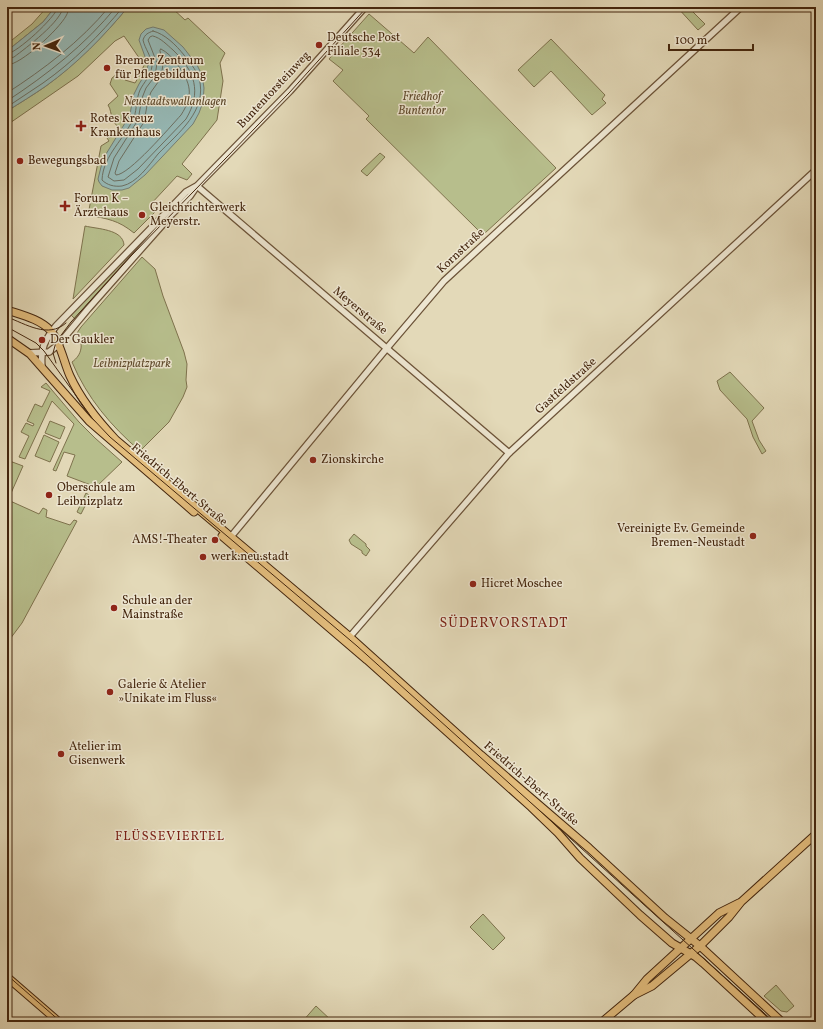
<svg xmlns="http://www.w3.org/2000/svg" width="823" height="1029" font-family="Vollkorn,serif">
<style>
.green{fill:#b7be8c;stroke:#7e724d}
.water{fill:#96b9b6;stroke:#757e73}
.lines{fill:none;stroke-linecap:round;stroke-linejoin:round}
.shore{stroke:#6d7062;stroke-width:1}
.minor-casing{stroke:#6c5338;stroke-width:8}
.major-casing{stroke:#44260e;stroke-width:9}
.minor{stroke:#ede6d1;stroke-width:5.5}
.major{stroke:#e2bc7c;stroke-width:7}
.tram{stroke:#44260e;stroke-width:1}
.poi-dot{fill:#8f2418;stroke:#ede6d1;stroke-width:1.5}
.labels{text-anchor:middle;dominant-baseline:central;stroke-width:3;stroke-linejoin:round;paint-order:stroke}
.poi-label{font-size:12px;fill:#44260e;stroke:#ede6d1;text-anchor:start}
.street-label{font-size:12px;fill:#44260e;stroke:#ede6d1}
.park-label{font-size:12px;font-style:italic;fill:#614c2e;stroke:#ede6d1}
.neighbourhood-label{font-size:13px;letter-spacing:1px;fill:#7a1f14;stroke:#ede6d1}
.quarter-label{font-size:14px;letter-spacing:1px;fill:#7a1f14;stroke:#ede6d1}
</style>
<rect width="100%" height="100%" fill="#e3d9b8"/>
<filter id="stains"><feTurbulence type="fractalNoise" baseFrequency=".005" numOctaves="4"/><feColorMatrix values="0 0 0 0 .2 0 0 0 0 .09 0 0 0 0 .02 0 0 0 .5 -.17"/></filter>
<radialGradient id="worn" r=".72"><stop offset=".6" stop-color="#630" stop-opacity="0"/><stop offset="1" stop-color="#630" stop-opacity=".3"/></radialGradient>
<g class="green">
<polygon points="47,7 55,7 43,22 7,51 7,44 32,24"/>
<path d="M128 7H171L185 20 188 18 225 53 220 63 223 81 217 120 182 164 192 174 187 180 177 176 150 205 157 210 134 233C118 220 108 219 88 215L101 146 109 141 107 138 108 137 109 138 113 136 112 134 119 129 112 119 113 118C110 114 111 109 108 105L118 96 110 84 112 78 121 71 125 80 135 83 141 73 144 65 124 36 115 41 78 76 7 125V111C20 103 33 95 46 86 76 64 104 36 128 7Z"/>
<polygon points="677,7 688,7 705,24 698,30"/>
<polygon points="369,14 414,53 428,37 556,168 485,233 481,229 479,231 366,119 369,116 333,81 343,70 329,59"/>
<polygon points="551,39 605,95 602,99 606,103 592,115 551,71 534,87 518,70"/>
<polygon points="380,153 385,157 367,176 361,171"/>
<path d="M85 226C97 229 123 229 124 245L73 299Z"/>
<polygon points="128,254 132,257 76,320 71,315"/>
<path d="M142 257 155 269 163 296 184 352 187 364 186 380 187 387 183 397 169 422 140 451C111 426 87 398 72 362 82 355 84 344 77 333L81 327Z"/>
<polygon points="730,372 764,408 752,421 759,440 766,451 762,454 753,437 747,419 720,390 717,381"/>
<polygon points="46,383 79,422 95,438 122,462 96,487 67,476 75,455 64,452 56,471 53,470 74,424 52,401 25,459 19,457 29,436 21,432 26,423 33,426 34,424 27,421 35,404 42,407 50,391 41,387"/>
<polygon points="50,421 65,427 60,439 45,433"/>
<polygon points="44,435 59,442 50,462 35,456"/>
<polygon points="7,460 23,466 8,500 39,514 43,508 47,510 46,517 70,525 74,520 77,521 22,623 7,643"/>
<polygon points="86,493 89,495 90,496 81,514 77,512"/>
<polygon points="354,534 366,544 366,546 370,550 366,556 362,553 362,551 351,544 349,540"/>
<polygon points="483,914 505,938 493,950 470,927"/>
<polygon points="776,985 794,1006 787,1012 781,1011 764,996"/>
<polygon points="316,1006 333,1022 302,1022"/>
</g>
<g class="water">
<path d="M55 7H128C104 36 77 64 46 86 33 95 20 103 7 111V51L43 22Z"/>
<polygon points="153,27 164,30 183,47 197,65 202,75 204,88 203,102 199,113 193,124 145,175 129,188 122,190 112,190 102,186 99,182 98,179 101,167 106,154 130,115 133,96 139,84 146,73 148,65 139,40 141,34 146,29"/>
</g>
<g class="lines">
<g class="shore">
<path d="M153 31C165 34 176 45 184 55 189 62 196 69 199 78 208 111 178 133 158 154 149 165 137 183 122 186 114 187 107 185 102 180 103 155 125 139 134 117 137 109 136 99 140 90 144 82 151 76 152 66 152 57 145 49 143 40 145 34 148 33 153 31Z"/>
<path d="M153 36C161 38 167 45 173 50 195 71 202 92 186 119L138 169 124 180 114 181 108 177 114 158 138 120 142 98 146 88 155 76 157 63 148 40 150 37Z"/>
<path d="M161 49C167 52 173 58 177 64 191 83 194 95 181 115 170 127 129 175 116 175L115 173 119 161 144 122 148 100 151 92 161 78 163 64 160 51Z"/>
<path d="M7 54C17 53 56 17 58 7"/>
<path d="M7 59 14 57C26 48 62 21 63 7"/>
<path d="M7 65C21 65 59 29 66 16 68 13 68 10 69 7"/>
<path d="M7 93C44 69 80 42 109 7"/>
<path d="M7 101C48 74 85 45 116 7"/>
<path d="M7 107C19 99 31 91 43 83 73 62 100 35 123 7"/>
</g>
<g class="minor-casing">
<g id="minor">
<polyline points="197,186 509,453"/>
<polyline points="29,353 49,352 58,345 88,309 172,214 190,196 197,186 290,91 365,7"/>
<path d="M42 367C40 348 45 340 56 326L160 219 186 192 195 187"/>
<polyline points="229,539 387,348 444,281 741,7"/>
<polyline points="347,640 509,453 816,170"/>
</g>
</g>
<g class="major-casing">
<g id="major">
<path d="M7 310C22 315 40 319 51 331 60 341 64 363 70 376 81 400 98 421 116 440L350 637 481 755 589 848 665 918 700 946 782 1022"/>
<polyline points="7,338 30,354 89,421 194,512"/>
<polyline points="222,536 367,660 531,807 558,833 580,858 640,915 672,943 696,957 703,963 767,1022"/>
<polyline points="7,977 59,1022"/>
<polyline points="634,995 652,986 700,946 729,917 741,902 816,834"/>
<polyline points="602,1022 634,995 647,979 719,913 739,903"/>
</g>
</g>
<use href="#minor" class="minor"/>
<use href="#major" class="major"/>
<g class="tram">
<path d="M7 317C26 324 48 339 66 323"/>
<polyline points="7,327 36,343 44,351 92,418 110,437 357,646 774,1022"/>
<polyline points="56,363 53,353 56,342 71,322 131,256 289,93 367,7"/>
<polyline points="7,975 61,1022"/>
</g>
</g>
<g class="poi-dot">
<circle cx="319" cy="45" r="4"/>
<circle cx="107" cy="68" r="4"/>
<path d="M79 120h4v4h4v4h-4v4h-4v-4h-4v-4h4z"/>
<circle cx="20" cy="161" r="4"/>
<path d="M63 200h4v4h4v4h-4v4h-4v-4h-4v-4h4z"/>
<circle cx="142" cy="215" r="4"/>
<circle cx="42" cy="340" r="4"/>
<circle cx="313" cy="460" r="4"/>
<circle cx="49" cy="495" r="4"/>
<circle cx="753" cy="536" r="4"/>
<circle cx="215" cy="540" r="4"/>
<circle cx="203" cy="557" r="4"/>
<circle cx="473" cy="584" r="4"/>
<circle cx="114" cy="608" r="4"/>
<circle cx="110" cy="692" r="4"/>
<circle cx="61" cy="754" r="4"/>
</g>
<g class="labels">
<g class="poi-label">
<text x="327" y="38">Deutsche Post<tspan x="327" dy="14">Filiale 534</tspan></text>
<text x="115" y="61">Bremer Zentrum<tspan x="115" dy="14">für Pflegebildung</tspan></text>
<text x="90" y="119">Rotes Kreuz<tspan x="90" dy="14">Krankenhaus</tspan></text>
<text x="28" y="161">Bewegungsbad</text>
<text x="74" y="199">Forum K –<tspan x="74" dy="14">Ärztehaus</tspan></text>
<text x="150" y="208">Gleichrichterwerk<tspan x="150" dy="14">Meyerstr.</tspan></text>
<text x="50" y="340">Der Gaukler</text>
<text x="321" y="460">Zionskirche</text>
<text x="57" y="488">Oberschule am<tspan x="57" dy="14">Leibnizplatz</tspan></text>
<text x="745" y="529" text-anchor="end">Vereinigte Ev. Gemeinde<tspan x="745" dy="14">Bremen-Neustadt</tspan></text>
<text x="207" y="540" text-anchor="end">AMS!-Theater</text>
<text x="211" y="557">werk.neu.stadt</text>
<text x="481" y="584">Hicret Moschee</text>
<text x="122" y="601">Schule an der<tspan x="122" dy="14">Mainstraße</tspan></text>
<text x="118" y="685">Galerie &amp; Atelier<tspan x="118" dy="14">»Unikate im Fluss«</tspan></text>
<text x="69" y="747">Atelier im<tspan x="69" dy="14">Gisenwerk</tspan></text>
</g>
<g class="street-label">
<text transform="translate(274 90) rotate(-47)">Buntentorsteinweg</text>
<text transform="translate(461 251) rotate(-43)">Kornstraße</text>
<text transform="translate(360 311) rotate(40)">Meyerstraße</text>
<text transform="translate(566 386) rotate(-42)">Gastfeldstraße</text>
<text transform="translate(179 485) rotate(40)">Friedrich-Ebert-Straße</text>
<text transform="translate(531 784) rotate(41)">Friedrich-Ebert-Straße</text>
</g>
<g class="park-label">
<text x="422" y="97">Friedhof<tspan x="422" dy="14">Buntentor</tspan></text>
<text x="175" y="102">Neustadtswallanlagen</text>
<text x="132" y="364">Leibnizplatzpark</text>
</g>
<g class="neighbourhood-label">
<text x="170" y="837">FLÜSSEVIERTEL</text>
</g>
<g class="quarter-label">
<text x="504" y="623">SÜDERVORSTADT</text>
</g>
</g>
<rect width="823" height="1029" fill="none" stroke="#e3d9b8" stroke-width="24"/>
<rect x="8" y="8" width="807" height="1013" fill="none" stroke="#44260e" stroke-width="2"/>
<rect x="12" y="12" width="799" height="1005" fill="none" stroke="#44260e"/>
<g transform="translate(46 46) rotate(268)" stroke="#ede6d1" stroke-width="3" paint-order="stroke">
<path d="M0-3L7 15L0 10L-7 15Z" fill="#44260e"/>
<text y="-6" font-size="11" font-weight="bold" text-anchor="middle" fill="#44260e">N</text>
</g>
<path d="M669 44v6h84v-6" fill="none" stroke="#44260e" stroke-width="2"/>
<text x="675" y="44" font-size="12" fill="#44260e" stroke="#ede6d1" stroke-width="3" paint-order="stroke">100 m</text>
<rect width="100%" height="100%" filter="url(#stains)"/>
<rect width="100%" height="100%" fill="url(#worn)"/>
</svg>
